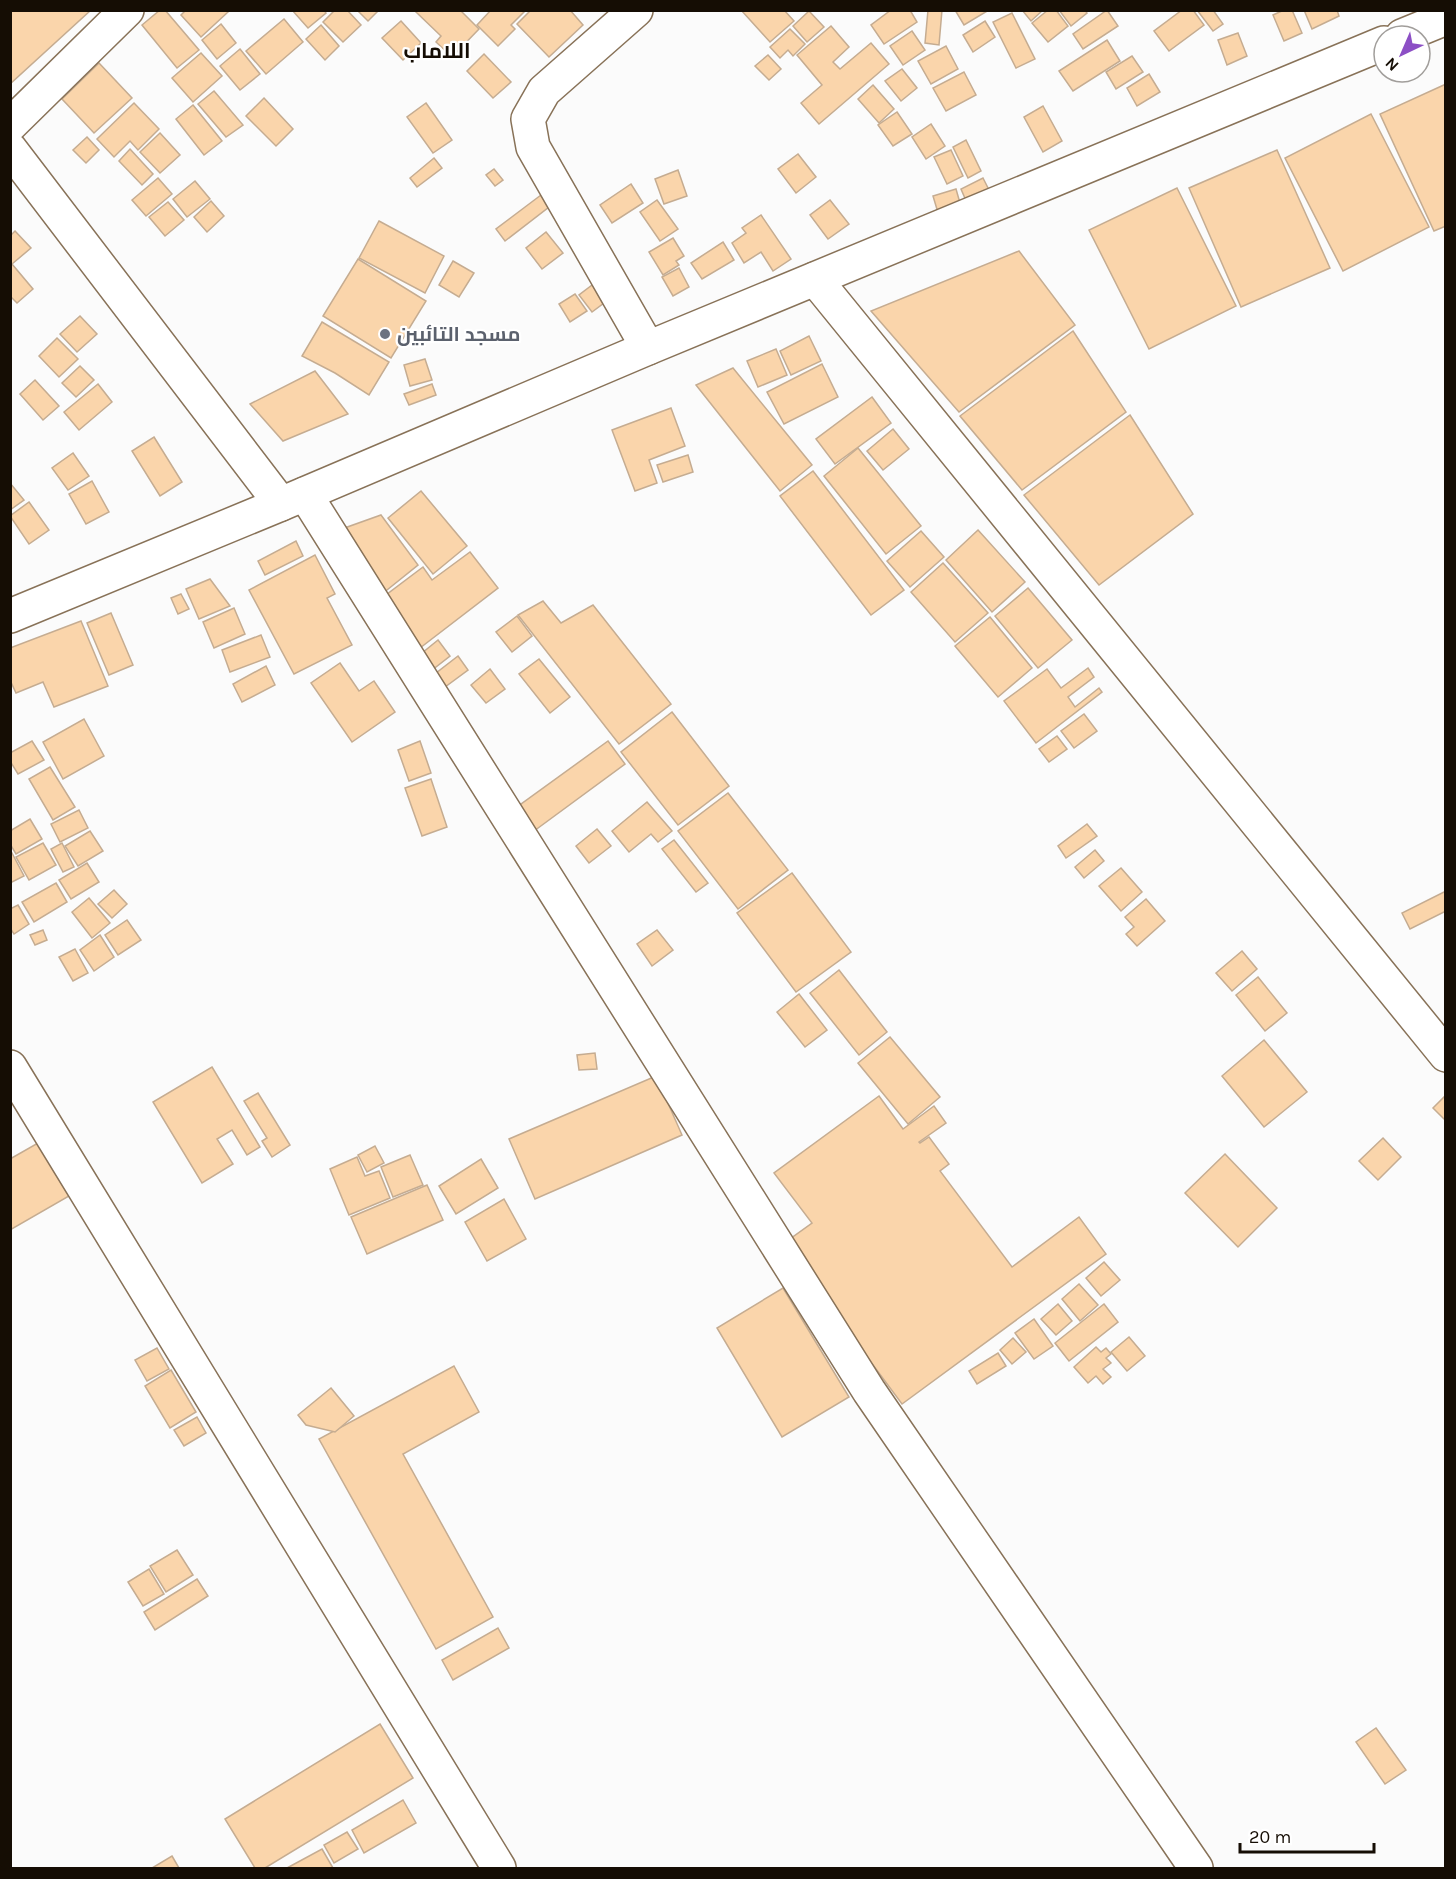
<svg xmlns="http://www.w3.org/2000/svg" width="1456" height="1879" font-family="Karla,Cairo,sans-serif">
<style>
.building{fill:#fad5ab;stroke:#c5ac91;stroke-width:1.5}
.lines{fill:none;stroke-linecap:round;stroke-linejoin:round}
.minor-casing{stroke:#887258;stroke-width:36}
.minor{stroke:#fff;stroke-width:33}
.worship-dot{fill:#6b7280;stroke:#fff;stroke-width:2}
.labels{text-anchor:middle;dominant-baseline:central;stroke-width:4.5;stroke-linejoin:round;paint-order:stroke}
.worship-label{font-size:20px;font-weight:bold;fill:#5b616d;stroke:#fff;text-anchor:start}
.neighbourhood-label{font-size:21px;font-weight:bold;fill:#150d04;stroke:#fff}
</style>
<rect width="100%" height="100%" fill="#fbfbfb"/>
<g class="building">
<polygon points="10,10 91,10 10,84"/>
<polygon points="160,10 165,10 199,50 177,68 142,25"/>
<polygon points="186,10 226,10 228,12 201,37 181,15"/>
<polygon points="292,10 324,10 326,13 308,28"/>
<polygon points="335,10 347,10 361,25 343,42 323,22"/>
<polygon points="357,10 379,10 368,21"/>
<polygon points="418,10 460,10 479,29 452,57 436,42 441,36 416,12"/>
<polygon points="491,10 526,10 511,25 515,29 498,46 477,25"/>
<polygon points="531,10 570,10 583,25 549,57 517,24"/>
<polygon points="741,10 784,10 794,21 770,42"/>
<polygon points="891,10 910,10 917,22 884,44 871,25"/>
<polygon points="928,10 942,10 939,45 925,43"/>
<polygon points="955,10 989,10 964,25"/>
<polygon points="1022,10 1043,10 1031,21"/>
<polygon points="1048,10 1056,10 1068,26 1048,42 1032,23"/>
<polygon points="1059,10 1085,10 1087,13 1071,26"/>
<polygon points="1107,10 1118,26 1083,49 1073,34"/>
<polygon points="1182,10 1193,10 1204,25 1169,51 1154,31"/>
<polygon points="1197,10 1213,10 1223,24 1213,31"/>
<polygon points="1284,10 1292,10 1302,33 1284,41 1273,15"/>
<polygon points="1304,10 1337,10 1339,16 1312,29"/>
<polygon points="809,11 824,27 807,42 793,26"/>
<polygon points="1012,13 1035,59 1016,68 993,22"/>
<polygon points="284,19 303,42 266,74 246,51"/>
<polygon points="401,21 421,43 403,60 382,38"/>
<polygon points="985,21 995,37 973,52 963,35"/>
<polygon points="221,24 236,43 217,59 202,40"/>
<polygon points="321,25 339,46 325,60 306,39"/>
<polygon points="831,26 849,47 833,62 840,69 871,43 889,64 819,124 801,103 822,85 797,55"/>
<polygon points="790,29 805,44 793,56 788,50 780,58 770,47"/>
<polygon points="912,31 925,50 903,65 890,46"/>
<polygon points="1238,33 1247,56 1227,65 1218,40"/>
<polygon points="1107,40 1120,61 1073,91 1059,71"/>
<polygon points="946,46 958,69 931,84 918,61"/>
<polygon points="240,49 260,74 240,90 220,66"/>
<polygon points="201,53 222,76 193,102 172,78"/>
<polygon points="484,54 511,82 493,98 467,71"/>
<polygon points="768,55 781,69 769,80 755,66"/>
<polygon points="1132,56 1143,72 1116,89 1106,72"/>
<polygon points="99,63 132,98 94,133 62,99"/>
<polygon points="902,69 917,88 901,101 885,81"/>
<polygon points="964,72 976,95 946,111 933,88"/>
<polygon points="1149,74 1160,92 1137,106 1127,88"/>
<polygon points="1446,84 1446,226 1434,231 1380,114"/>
<polygon points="873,85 894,109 879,123 858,99"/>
<polygon points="214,91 243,125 226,137 198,104"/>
<polygon points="264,98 293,129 276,146 246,116"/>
<polygon points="134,103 159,129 138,150 130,141 114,157 97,139"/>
<polygon points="426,103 452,140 433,153 407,117"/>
<polygon points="193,105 222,141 204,155 176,119"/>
<polygon points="1043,106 1062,141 1043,152 1024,117"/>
<polygon points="897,112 912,134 893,146 878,125"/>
<polygon points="1371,114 1429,227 1343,271 1285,158"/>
<polygon points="931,124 945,146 926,159 912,137"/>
<polygon points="160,133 180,155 160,173 140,152"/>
<polygon points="87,137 99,150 86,163 73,150"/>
<polygon points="966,140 981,171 968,178 953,147"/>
<polygon points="130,149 153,174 142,185 119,161"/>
<polygon points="951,150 963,176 947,184 934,157"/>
<polygon points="1277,150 1330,268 1241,307 1189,188"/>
<polygon points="798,154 816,177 796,193 778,169"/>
<polygon points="434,158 442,168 417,187 410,178"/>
<polygon points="494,169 503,180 495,186 486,175"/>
<polygon points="678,170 687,196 664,204 655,179"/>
<polygon points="158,178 172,194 146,216 132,200"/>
<polygon points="983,178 990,192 967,203 961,189"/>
<polygon points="195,181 210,199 187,217 173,199"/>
<polygon points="631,184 643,203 612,223 600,205"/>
<polygon points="1177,188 1236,306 1149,349 1089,230"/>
<polygon points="956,189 962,210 939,216 933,196"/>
<polygon points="541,195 549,207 505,241 496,229"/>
<polygon points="657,200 678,229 660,241 640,212"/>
<polygon points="830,200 849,224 828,239 810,215"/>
<polygon points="211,201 224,216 207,232 194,217"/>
<polygon points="168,202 184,220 165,236 149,217"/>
<polygon points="761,215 791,259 773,271 761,252 744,263 732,243 746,233 742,228"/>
<polygon points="379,221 444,256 425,293 359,258"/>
<polygon points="15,231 31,248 12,264 33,289 17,303 10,296 10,236"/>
<polygon points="546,232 563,253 542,269 526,248"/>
<polygon points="673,238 684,256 676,261 679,265 663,275 649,252"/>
<polygon points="723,242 734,260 702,279 691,263"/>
<polygon points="1019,251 1075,325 959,412 871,311"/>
<polygon points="358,259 426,301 391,358 323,316"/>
<polygon points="453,261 474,273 459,297 439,285"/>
<polygon points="679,268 689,287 673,296 662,277"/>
<polygon points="596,282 608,300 592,312 579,295"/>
<polygon points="575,294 587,311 570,322 559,304"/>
<polygon points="80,316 97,334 77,352 60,334"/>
<polygon points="322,322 389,362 369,395 335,373 302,356"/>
<polygon points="1073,331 1126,412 1022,490 960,416"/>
<polygon points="809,336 821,361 791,375 780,351"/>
<polygon points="57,338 78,359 59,377 39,356"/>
<polygon points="776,349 787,375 758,387 747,361"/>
<polygon points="425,359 432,380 410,386 404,365"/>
<polygon points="822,364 838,397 784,424 767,392"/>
<polygon points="80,366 94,380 76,397 62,383"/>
<polygon points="733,368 812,465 780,491 696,385"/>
<polygon points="315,371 348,414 283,441 250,404"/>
<polygon points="35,380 59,406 43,420 20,394"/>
<polygon points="98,384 112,402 79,430 64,412"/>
<polygon points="432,384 436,395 409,405 404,394"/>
<polygon points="872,397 891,423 835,464 816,439"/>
<polygon points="671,408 685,446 649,460 657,483 635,491 612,430"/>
<polygon points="1130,415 1193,514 1099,585 1024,495"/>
<polygon points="893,429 909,449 883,470 867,451"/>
<polygon points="154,437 182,482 160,496 132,451"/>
<polygon points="858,448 921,526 886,554 824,476"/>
<polygon points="73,453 89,476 68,490 52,468"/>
<polygon points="688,455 693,472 663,482 657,465"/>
<polygon points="813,471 904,590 871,615 780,496"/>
<polygon points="92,481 109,512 86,524 69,494"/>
<polygon points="10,483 24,500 10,510"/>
<polygon points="421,491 467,546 433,574 388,518"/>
<polygon points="29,502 49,530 29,544 10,516"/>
<polygon points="381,515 418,565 382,594 339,530"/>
<polygon points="978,530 1025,582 992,612 946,560"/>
<polygon points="921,531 944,557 910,587 887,561"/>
<polygon points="296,541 303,556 265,575 258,561"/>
<polygon points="470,552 498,588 420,648 382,598 423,567 432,580"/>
<polygon points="315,555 335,594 327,598 352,645 294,674 249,590"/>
<polygon points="943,563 988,613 955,642 911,592"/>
<polygon points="210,579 230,606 199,619 186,589"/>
<polygon points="1028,588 1072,640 1038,668 995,616"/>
<polygon points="181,594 189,609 178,614 171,598"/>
<polygon points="543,601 561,623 593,605 671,704 619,744 518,615"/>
<polygon points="234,608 245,634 214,648 203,622"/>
<polygon points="111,613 133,665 109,675 87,623"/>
<polygon points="517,616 532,636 512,652 496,632"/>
<polygon points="990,617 1032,668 998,697 955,646"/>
<polygon points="81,621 108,686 54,707 43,682 16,693 10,680 10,648"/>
<polygon points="261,635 270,657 230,672 222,650"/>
<polygon points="438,640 450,656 427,674 416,658"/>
<polygon points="458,656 468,670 441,690 431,677"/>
<polygon points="539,659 570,697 550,713 519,674"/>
<polygon points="340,663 359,691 374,681 395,712 352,742 311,683"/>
<polygon points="266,666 275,685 242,702 233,684"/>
<polygon points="1088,668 1094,677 1068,697 1075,707 1099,688 1102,692 1036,743 1004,701 1047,669 1061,688"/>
<polygon points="490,669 505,689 486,703 471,685"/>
<polygon points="672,712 729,786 678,825 621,752"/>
<polygon points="1084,714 1097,731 1074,748 1061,731"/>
<polygon points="84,719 104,756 63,779 43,742"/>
<polygon points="1057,736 1067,749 1049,762 1039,749"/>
<polygon points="32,741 44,760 18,774 10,761 10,753"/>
<polygon points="420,741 431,773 409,781 398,750"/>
<polygon points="608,741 625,764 534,831 517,807"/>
<polygon points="50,767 75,807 53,820 29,779"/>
<polygon points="431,779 447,827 422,836 405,788"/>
<polygon points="728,793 788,870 738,909 678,831"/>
<polygon points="647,802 672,831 658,842 651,834 629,852 612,831"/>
<polygon points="79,810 88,828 60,842 51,824"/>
<polygon points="30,819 42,839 16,854 10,844 10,831"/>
<polygon points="1087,824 1097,836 1066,858 1058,846"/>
<polygon points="597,829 611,846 589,863 576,846"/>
<polygon points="90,831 103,851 78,866 65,846"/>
<polygon points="674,840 708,883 696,892 662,849"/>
<polygon points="43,843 56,865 29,880 16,857"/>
<polygon points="62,843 74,867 63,872 51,849"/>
<polygon points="1095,850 1104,861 1084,878 1075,867"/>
<polygon points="12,853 24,876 10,883 10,854"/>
<polygon points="87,863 99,882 71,899 59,880"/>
<polygon points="1121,868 1142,892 1121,911 1099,886"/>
<polygon points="792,873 851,952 796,992 737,913"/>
<polygon points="56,883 67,902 34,922 22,902"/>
<polygon points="114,890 127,904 112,918 98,904"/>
<polygon points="1446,891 1446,911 1410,929 1402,913"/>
<polygon points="89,898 110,923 92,938 72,912"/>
<polygon points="1146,899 1165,921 1137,946 1126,934 1134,927 1125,917"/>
<polygon points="18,905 29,924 14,934 10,928 10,909"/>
<polygon points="127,920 141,940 118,955 105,935"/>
<polygon points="43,930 47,940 35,945 30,935"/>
<polygon points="657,930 673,950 652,966 637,944"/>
<polygon points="100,935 114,957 94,971 80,950"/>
<polygon points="75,949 88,973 73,981 59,957"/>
<polygon points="1242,951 1257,969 1232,991 1216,973"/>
<polygon points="839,970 887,1032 859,1055 810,993"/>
<polygon points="1258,977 1287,1013 1265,1031 1236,995"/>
<polygon points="799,994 827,1030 805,1047 777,1012"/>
<polygon points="890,1037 940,1097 908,1124 858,1063"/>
<polygon points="1264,1040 1307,1092 1264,1127 1222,1076"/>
<polygon points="595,1053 597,1069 579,1070 577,1055"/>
<polygon points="212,1067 260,1147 247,1155 232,1130 217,1139 233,1164 202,1183 153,1102"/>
<polygon points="656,1076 682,1135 535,1199 509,1139"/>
<polygon points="258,1093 290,1145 272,1157 262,1141 267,1138 244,1101"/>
<polygon points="879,1096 903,1129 934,1106 946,1123 919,1142 920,1143 929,1137 949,1164 940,1171 1012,1267 1079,1217 1106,1254 902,1404 783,1244 812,1223 774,1173"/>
<polygon points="1444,1097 1446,1098 1446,1121 1433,1108"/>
<polygon points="1383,1138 1401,1157 1378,1180 1359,1161"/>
<polygon points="38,1143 69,1196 10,1230 10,1159"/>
<polygon points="375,1146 384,1163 367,1172 358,1155"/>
<polygon points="1225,1154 1277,1208 1238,1247 1185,1193"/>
<polygon points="410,1155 423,1185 393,1197 381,1167"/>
<polygon points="357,1157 365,1176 379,1171 390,1198 349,1215 330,1169"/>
<polygon points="481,1159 498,1188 456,1214 439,1186"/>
<polygon points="427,1185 443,1220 367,1254 351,1217"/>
<polygon points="504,1199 526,1239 487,1261 465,1222"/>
<polygon points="1104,1262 1120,1280 1101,1296 1086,1278"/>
<polygon points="1079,1284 1098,1305 1080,1321 1062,1299"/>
<polygon points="783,1288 849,1397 782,1437 717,1328"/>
<polygon points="1058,1304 1072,1321 1056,1335 1041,1319"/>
<polygon points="1104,1304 1118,1322 1069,1361 1055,1343"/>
<polygon points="1034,1319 1053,1346 1034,1359 1015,1333"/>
<polygon points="1129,1337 1145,1356 1127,1371 1111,1352"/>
<polygon points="1013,1338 1026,1352 1012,1364 1000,1350"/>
<polygon points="1096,1347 1101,1352 1106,1348 1111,1354 1106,1358 1111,1363 1103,1369 1111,1377 1103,1384 1096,1376 1088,1383 1074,1367"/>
<polygon points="157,1348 169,1369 147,1381 135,1360"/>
<polygon points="998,1353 1006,1366 977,1384 969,1371"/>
<polygon points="454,1366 479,1412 403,1454 493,1617 436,1649 319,1439"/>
<polygon points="171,1370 196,1412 170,1428 145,1386"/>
<polygon points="331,1388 354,1416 335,1432 306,1425 298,1415"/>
<polygon points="197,1417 206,1433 184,1446 174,1430"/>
<polygon points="177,1550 193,1575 166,1592 150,1566"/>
<polygon points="149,1569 164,1594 143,1606 128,1582"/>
<polygon points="197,1579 208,1596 155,1630 144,1612"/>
<polygon points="498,1628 509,1648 453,1680 442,1660"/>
<polygon points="380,1724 413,1778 265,1868 255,1868 225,1819"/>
<polygon points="1376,1728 1406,1770 1385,1784 1356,1742"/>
<polygon points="403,1800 416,1823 364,1853 352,1830"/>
<polygon points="347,1832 358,1849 334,1863 324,1845"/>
<polygon points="322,1849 333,1868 287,1868"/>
<polygon points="172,1856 179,1868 152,1868"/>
</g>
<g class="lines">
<g class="minor-casing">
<g id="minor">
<polyline points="636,10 544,91 528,119 533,147 648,348"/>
<polyline points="1402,36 1446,18"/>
<polyline points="10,125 127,10"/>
<polyline points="10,149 281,504"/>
<polyline points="815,279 1446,1055"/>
<polyline points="305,494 869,1391 1196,1868"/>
<polyline points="10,616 281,504 648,348 1384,43"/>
<polyline points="10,1067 499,1868"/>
</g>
</g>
<use href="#minor" class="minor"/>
</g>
<circle class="worship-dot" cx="385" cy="334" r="6"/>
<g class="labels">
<g class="worship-label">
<text x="397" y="334">مسجد التائبين</text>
</g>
<g class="neighbourhood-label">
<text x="437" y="51">اللاماب</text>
</g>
</g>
<rect width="1456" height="1879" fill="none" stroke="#150d04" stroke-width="24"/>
<g transform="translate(1402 54) rotate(224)"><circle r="28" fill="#ffffff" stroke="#a19e9b" stroke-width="1.5"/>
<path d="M0-4.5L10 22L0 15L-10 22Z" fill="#8c4fc5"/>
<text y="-9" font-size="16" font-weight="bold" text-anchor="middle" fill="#150d04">N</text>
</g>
<path d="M1240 1843v9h134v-9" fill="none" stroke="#150d04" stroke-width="3"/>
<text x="1249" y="1843" font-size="18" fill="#150d04" stroke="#ffffff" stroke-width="4.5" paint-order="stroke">20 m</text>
</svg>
